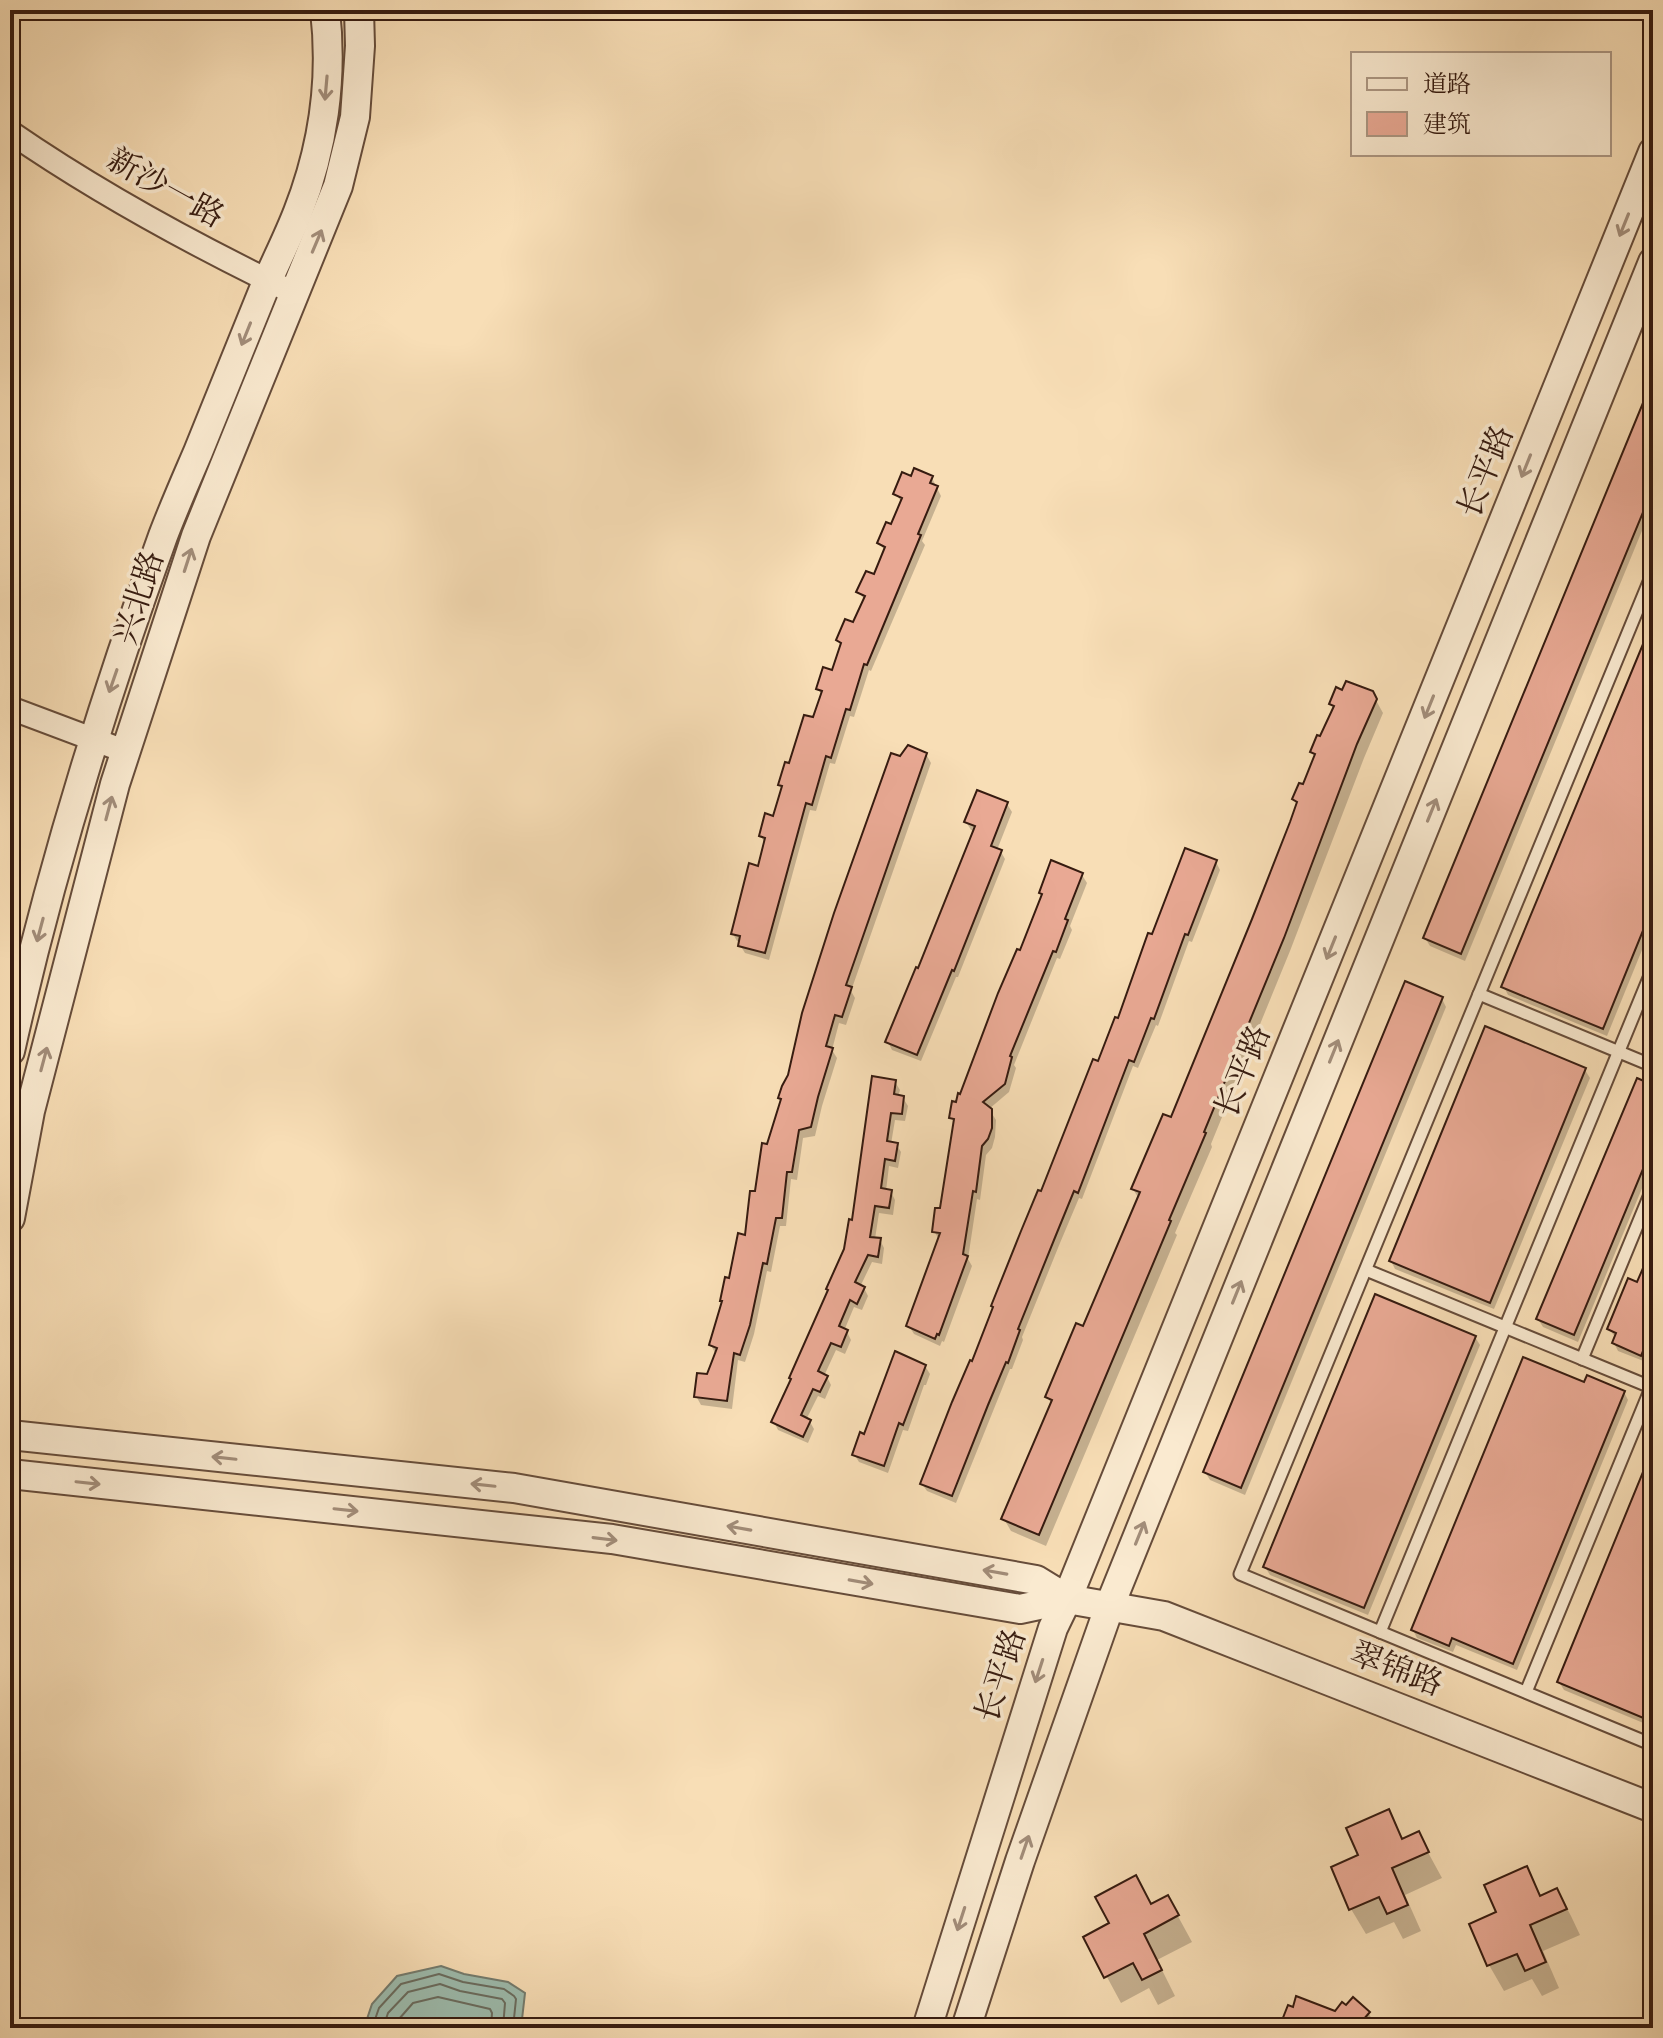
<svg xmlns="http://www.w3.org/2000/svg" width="1663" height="2038" font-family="'IM FELL DW Pica','Noto Serif SC',serif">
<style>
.water{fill:#9dbcae;stroke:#747c6f;stroke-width:2}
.shadow{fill:#0003}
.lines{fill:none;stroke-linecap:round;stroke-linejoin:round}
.shore{stroke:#6a6c5f;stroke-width:2}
.building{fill:#e9a994;stroke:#361b10;stroke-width:2}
.service-casing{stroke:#664c3a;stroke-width:15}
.minor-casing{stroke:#664c3a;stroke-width:26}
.tertiary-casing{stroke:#664c3a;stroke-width:32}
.service{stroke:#faead0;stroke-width:11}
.minor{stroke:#faead0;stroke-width:22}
.tertiary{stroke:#faead0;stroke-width:28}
.oneway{stroke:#a28d7a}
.labels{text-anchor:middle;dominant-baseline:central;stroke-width:7;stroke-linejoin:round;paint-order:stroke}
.street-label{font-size:32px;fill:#361b10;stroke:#faead0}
</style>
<rect width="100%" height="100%" fill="#f8deb6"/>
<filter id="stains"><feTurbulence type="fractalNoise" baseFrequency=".0025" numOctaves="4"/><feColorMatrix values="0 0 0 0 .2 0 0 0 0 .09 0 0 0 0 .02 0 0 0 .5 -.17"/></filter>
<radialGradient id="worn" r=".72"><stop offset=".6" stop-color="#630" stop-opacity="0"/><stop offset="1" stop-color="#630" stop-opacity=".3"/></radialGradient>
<polygon class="water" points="441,1966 464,1974 508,1982 525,1993 521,2028 364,2028 372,2004 397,1976"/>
<g class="shadow">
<polygon points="1653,385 1653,504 1465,961 1430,946 1425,938"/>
<polygon points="912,478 932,478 941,496 922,541 925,545 871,671 869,670 854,717 850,716 835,764 830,763 816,811 810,810 769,960 745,953 740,945 741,942 737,941 733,934 759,868 765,844 761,836 774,818 783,789 780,784 814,719 822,695 818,689 833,672 841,647 838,640 854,625 865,600 858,592 875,577 886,552 879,543 892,526 902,503 896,494"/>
<polygon points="1653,624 1653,923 1607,1036 1508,995 1504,987"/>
<polygon points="1372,693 1383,713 1364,758 1290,951 1211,1144 1212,1147 1175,1233 1177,1235 1046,1546 1011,1531 1004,1519 1052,1405 1047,1396 1084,1328 1139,1199 1133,1189 1172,1120 1297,805 1294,799 1304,787 1316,758 1312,752 1321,739 1335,710 1331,704"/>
<polygon points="926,754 931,763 851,991 855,998 846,1025 839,1023 832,1050 837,1058 822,1106 815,1136 803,1138 797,1180 791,1179 786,1226 780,1226 771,1272 767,1271 754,1334 745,1362 738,1360 732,1409 701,1405 696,1396 708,1376 716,1355 711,1345 731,1280 747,1237 769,1146 782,1102 780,1098 790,1076 901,759"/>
<polygon points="1007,804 1012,812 997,850 1001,852 1005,859 958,977 956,977 921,1061 892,1050 888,1042 919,971 975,831 971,830 966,822"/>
<polygon points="1216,862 1220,870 1192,942 1189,941 1158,1026 1156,1025 1138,1068 1133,1066 1082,1199 1079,1198 1060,1243 1022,1337 1023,1340 1012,1369 1010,1369 956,1503 927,1491 922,1484 1043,1194 1119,1020 1153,937"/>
<polygon points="1082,875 1087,883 1070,926 1072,930 1060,959 1057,958 1014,1065 1016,1068 1009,1092 989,1109 996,1120 995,1137 992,1148 986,1155 980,1200 977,1199 968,1259 972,1266 944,1342 942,1341 940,1346 914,1334 909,1326 940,1241 934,1231 941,1210 956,1125 951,1117 1021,953 1043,896 1041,892"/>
<polygon points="1442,999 1446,1007 1245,1495 1210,1480 1205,1472"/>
<polygon points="1653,1001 1653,1051 1647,1043 1649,1037 1646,1036 1642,1028"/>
<polygon points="1585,1070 1590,1078 1494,1309 1395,1269 1391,1261"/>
<polygon points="895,1082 900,1090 898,1097 903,1098 908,1106 905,1121 895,1120 891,1144 896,1144 901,1152 898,1168 889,1166 886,1191 891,1192 895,1200 893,1215 879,1213 875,1239 880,1240 884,1248 882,1264 872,1262 860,1287 864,1288 868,1296 862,1310 854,1307 844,1331 847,1332 851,1340 845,1354 836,1350 824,1376 827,1377 831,1385 825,1399 818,1396 806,1420 810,1422 814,1429 808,1443 778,1430 774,1422 846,1250"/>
<polygon points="1653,1087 1653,1162 1578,1342 1543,1327 1538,1319"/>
<polygon points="1653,1223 1653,1345 1646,1362 1618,1351 1614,1343 1616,1338 1609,1329 1638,1284 1649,1259 1642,1250"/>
<polygon points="1475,1337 1480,1345 1368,1615 1270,1575 1265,1567"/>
<polygon points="925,1366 930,1374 926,1385 924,1385 908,1431 903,1430 888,1473 859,1462 854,1454 866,1436"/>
<polygon points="1585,1385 1624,1392 1628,1400 1517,1670 1456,1645 1453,1652 1417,1638 1413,1630"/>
<polygon points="1653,1454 1653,1727 1564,1690 1559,1682"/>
<polygon points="1388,1812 1404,1840 1418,1834 1442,1878 1405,1895 1421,1931 1403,1939 1394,1922 1366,1934 1351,1909 1360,1856"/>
<polygon points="1526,1868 1542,1897 1557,1890 1571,1916 1580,1935 1543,1951 1559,1988 1542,1996 1532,1979 1504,1991 1489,1965 1472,1925 1498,1913"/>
<polygon points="1168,1898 1192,1942 1157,1960 1175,1996 1158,2005 1149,1988 1121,2003 1086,1938"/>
<polygon points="1346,2008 1369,2014 1377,2028 1281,2028 1335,2013"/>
<polygon points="1090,2022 1093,2028 1079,2028"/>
</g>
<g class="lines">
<g class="shore">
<polyline points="372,2028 379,2008 401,1984 439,1974 463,1982 504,1989 514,1996 516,1999 513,2028"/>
<polyline points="383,2028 388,2013 408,1992 440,1984 460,1991 502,1999 505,2003 503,2028"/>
<polyline points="396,2028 399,2019 413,2003 438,1997 490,2009 492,2013 491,2028"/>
</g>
</g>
<g class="building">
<polygon points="1652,381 1653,488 1461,954 1423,938"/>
<polygon points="914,468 933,476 930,483 938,486 918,534 921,535 867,665 864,664 850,710 846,709 831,758 826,756 812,805 806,803 765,953 738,946 740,936 731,934 749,863 758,866 765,838 759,836 765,813 773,816 782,786 778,785 785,762 789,763 804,715 813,717 822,691 816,689 823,667 832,670 841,643 836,640 845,619 853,622 865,596 856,592 866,571 874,574 885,547 877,543 886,522 891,524 902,498 893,494 902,472 911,476"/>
<polygon points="1653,620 1653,726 1647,740 1653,741 1653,906 1603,1029 1501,987"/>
<polygon points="1346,681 1373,691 1377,699 1357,744 1284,938 1204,1132 1206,1133 1169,1220 1171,1221 1039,1535 1001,1519 1052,1400 1045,1397 1076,1323 1083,1326 1140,1192 1131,1189 1163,1114 1171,1117 1252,919 1290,822 1297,802 1292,799 1299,783 1303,784 1315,754 1310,752 1317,735 1320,736 1334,706 1329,704 1336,687 1342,690"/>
<polygon points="908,745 927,753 846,985 852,987 842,1017 835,1015 826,1046 833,1048 818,1097 811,1127 799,1130 792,1172 787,1172 782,1218 776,1218 767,1264 763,1263 750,1325 740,1355 734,1353 727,1401 694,1397 697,1373 707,1374 717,1348 709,1345 722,1301 720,1301 725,1277 729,1278 738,1233 745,1235 750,1191 755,1191 762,1143 767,1144 781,1099 778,1098 782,1086 788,1075 802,1013 834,913 891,753 900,756"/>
<polygon points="977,790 1008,802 991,846 1002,850 954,971 952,970 917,1055 885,1042 916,967 918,968 975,826 964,822"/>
<polygon points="1185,848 1217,860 1188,935 1185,934 1154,1019 1151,1018 1134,1062 1129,1060 1078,1193 1074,1191 1056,1235 1018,1329 1020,1330 1008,1363 1006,1362 988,1405 952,1496 920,1484 952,1402 970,1360 972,1361 993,1307 991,1306 1021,1231 1038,1190 1041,1191 1093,1059 1098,1061 1115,1017 1118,1018 1148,933 1152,934"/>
<polygon points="1051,860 1083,873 1065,919 1068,920 1056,952 1053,951 1010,1056 1012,1057 1005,1084 983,1102 992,1109 992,1128 988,1139 982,1146 976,1192 973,1191 963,1254 968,1256 939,1335 937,1334 935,1339 906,1326 940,1233 932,1232 935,1208 940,1208 954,1119 949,1118 952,1101 956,1102 958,1093 960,1094 998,993 1017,949 1020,950 1042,894 1039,893"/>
<polygon points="1405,981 1443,997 1241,1488 1203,1472"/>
<polygon points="1485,1026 1586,1068 1490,1303 1389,1261"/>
<polygon points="872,1076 896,1080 894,1094 904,1096 902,1114 891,1113 887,1141 898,1143 895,1161 885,1159 881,1188 892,1190 889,1208 875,1206 870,1237 881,1238 878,1257 868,1255 855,1282 865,1287 857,1304 850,1300 839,1326 848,1330 841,1347 831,1343 818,1371 828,1376 820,1392 813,1389 801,1415 811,1420 803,1437 771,1422 791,1379 789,1378 828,1290 826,1289 844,1249 849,1219 852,1220"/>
<polygon points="1637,1078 1653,1085 1653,1145 1574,1335 1536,1319"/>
<polygon points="1653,1245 1653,1327 1641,1356 1612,1343 1616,1333 1607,1329 1628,1278 1637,1282"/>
<polygon points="1375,1294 1476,1336 1364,1608 1263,1567"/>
<polygon points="895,1351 926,1365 903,1425 899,1423 884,1466 852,1455 860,1432 864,1434"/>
<polygon points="1523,1357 1584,1382 1587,1375 1625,1391 1513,1664 1452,1638 1449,1646 1411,1630"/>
<polygon points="1652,1450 1653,1450 1653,1722 1557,1682"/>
<polygon points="1389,1809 1402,1839 1419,1831 1429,1852 1392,1868 1408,1905 1387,1914 1379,1897 1349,1910 1331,1867 1358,1855 1346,1828"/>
<polygon points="1527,1866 1540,1896 1557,1888 1567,1909 1530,1925 1546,1962 1525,1971 1517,1954 1487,1966 1469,1924 1496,1912 1484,1885"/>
<polygon points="1136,1875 1151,1904 1168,1895 1179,1915 1144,1934 1162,1970 1142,1980 1133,1963 1104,1978 1083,1937 1109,1923 1095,1897"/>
<polygon points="1296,1996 1335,2011 1342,2002 1346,2005 1353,1997 1370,2012 1356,2028 1279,2028 1288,2005 1293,2007"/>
</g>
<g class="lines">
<g class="service-casing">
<g id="service">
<polyline points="1653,572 1240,1574 1653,1745"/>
<polyline points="1479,994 1653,1066"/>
<polyline points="1366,1270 1653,1388"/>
<polyline points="1582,1359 1653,1187"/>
<polyline points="1380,1632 1653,968"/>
<polyline points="1526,1692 1651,1388"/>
</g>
</g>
<g class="minor-casing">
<g id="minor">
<path d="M10 132C100 194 196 246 294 293"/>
<polyline points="10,708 127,752"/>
</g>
</g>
<g class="tertiary-casing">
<g id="tertiary">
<path d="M10 1051C49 876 102 704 163 536 174 507 186 480 198 452 220 398 242 344 264 289 275 263 288 238 298 212 323 148 333 78 325 10"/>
<polyline points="10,1218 30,1111 115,784 196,536 338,186 355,117 360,46 359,10"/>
<polyline points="10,1435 514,1488 1036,1580 1067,1599"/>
<polyline points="10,1474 612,1539 1020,1609 1067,1599 1164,1616 1653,1808"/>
<polyline points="927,2028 1053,1628 1067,1599 1653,152"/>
<polyline points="966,2028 1020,1861 1110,1605 1653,262"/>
</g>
</g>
<use href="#service" class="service"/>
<use href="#minor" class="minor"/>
<use href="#tertiary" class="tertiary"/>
</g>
<defs><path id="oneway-shaft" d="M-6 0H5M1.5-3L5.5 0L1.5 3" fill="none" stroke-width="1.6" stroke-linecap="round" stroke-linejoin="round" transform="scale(2)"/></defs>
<g class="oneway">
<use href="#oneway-shaft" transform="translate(326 88) rotate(95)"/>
<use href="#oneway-shaft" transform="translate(1624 225) rotate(112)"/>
<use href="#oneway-shaft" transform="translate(317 241) rotate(-67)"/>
<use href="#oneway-shaft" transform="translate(246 334) rotate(112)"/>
<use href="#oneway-shaft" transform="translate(1526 466) rotate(112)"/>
<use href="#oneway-shaft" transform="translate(188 560) rotate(-72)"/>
<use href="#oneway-shaft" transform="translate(113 681) rotate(109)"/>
<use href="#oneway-shaft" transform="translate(1429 707) rotate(112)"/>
<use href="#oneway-shaft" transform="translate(109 808) rotate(-75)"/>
<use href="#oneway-shaft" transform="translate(1432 810) rotate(-68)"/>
<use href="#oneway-shaft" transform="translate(40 930) rotate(105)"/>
<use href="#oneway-shaft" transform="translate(1331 948) rotate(112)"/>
<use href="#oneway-shaft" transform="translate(1334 1051) rotate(-68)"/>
<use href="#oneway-shaft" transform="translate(44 1059) rotate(-75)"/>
<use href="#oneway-shaft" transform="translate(1237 1292) rotate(-68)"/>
<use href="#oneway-shaft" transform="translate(224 1458) rotate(-174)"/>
<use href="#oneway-shaft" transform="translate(88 1483) rotate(6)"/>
<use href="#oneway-shaft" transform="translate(483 1485) rotate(-174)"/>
<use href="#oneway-shaft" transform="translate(346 1510) rotate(6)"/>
<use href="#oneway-shaft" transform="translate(739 1528) rotate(-170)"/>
<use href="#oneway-shaft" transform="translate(1140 1533) rotate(-68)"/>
<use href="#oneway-shaft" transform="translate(605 1539) rotate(7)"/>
<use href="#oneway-shaft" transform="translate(995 1572) rotate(-170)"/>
<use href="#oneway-shaft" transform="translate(861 1582) rotate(10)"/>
<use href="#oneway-shaft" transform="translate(1039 1671) rotate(108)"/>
<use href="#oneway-shaft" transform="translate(1025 1847) rotate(-71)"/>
<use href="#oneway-shaft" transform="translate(961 1919) rotate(108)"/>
</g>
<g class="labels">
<g class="street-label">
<text transform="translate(165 189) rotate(29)">新沙一路</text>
<text transform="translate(1487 472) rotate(-68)">长平路</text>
<text transform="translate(140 598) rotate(-72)">兴北路</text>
<text transform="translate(1244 1072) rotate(-68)">长平路</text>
<text transform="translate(1396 1670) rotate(21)">翠锦路</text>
<text transform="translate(1002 1676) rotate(-72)">长平路</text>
</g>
</g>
<rect width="1663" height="2038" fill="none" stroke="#f8deb6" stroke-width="40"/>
<rect x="12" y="12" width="1639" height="2014" fill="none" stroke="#361b10" stroke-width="4"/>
<rect x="20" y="20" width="1623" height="1998" fill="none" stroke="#361b10" stroke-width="2"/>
<rect x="1351" y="52" width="260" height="104" fill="#faead0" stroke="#ac9783" stroke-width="2"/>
<rect x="1367" y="78" width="40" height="12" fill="#faead0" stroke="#ac9783" stroke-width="2"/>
<text x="1423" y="92" font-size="24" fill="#361b10">道路</text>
<rect x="1367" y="112" width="40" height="24" fill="#e9a994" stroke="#ac9783" stroke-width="2"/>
<text x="1423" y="132" font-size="24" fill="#361b10">建筑</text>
<rect width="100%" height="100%" filter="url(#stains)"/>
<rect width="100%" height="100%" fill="url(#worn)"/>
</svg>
